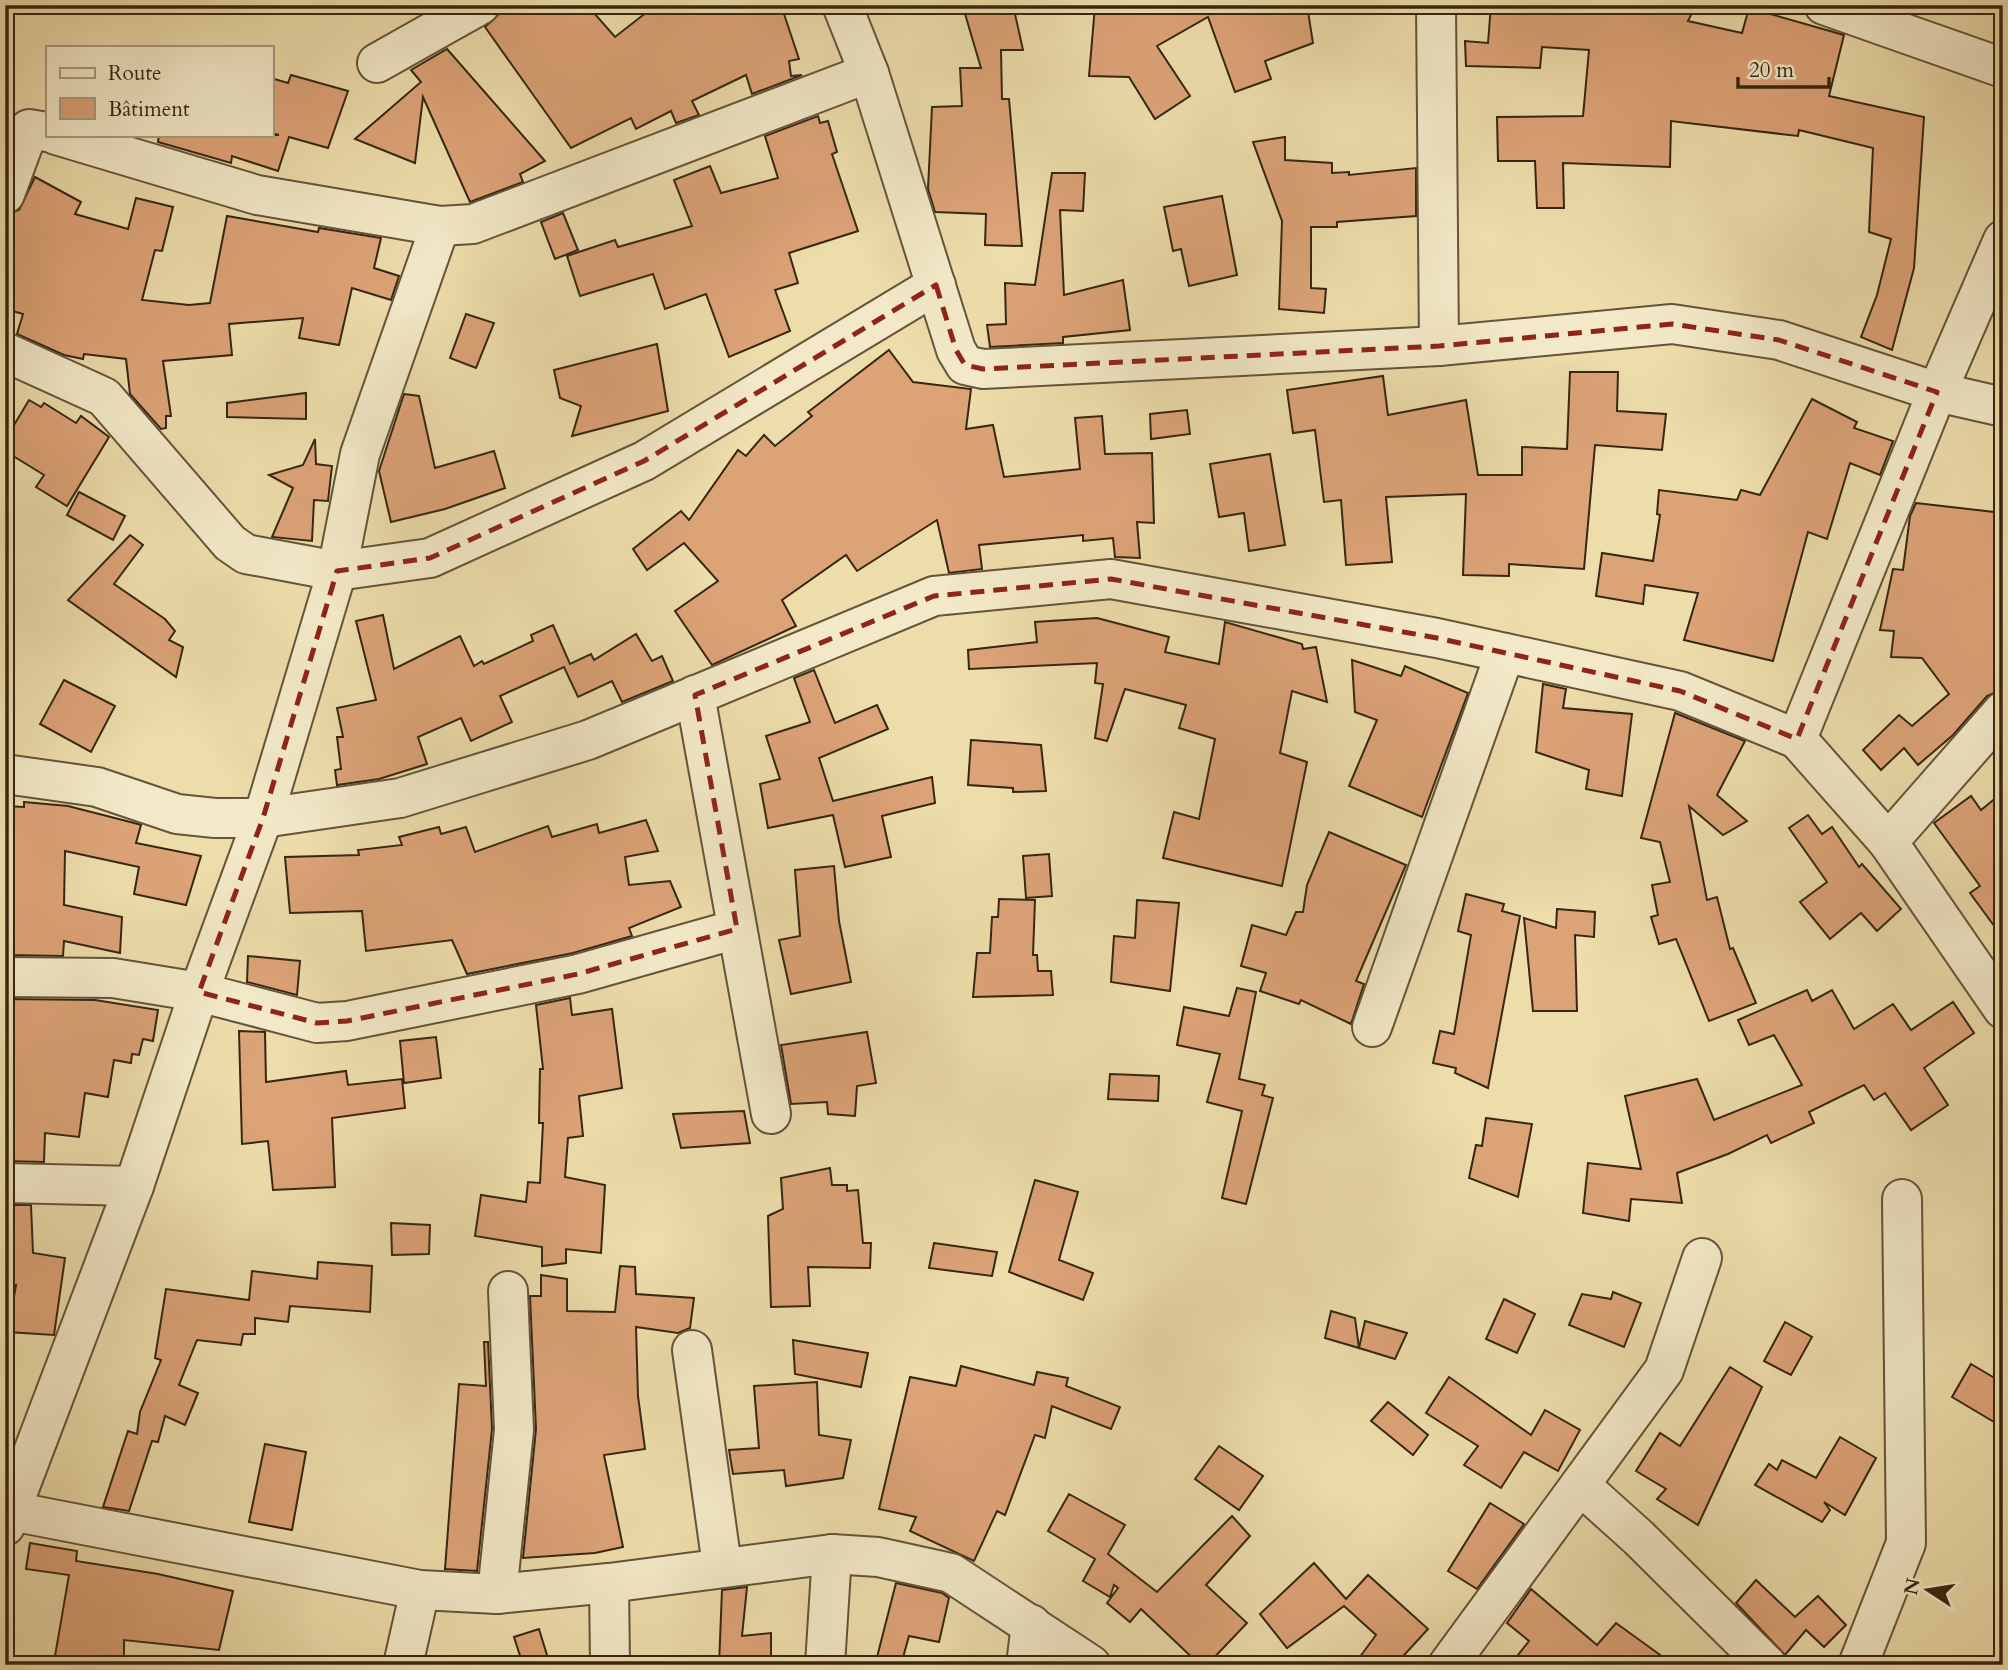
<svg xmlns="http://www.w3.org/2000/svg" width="2008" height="1670" font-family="Cardo,serif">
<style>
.building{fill:#dca377;stroke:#362613;stroke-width:2}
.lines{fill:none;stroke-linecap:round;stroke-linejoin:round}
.minor-casing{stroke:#645439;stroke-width:42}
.minor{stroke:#f3e9c8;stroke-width:38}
.marked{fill:none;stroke:#8f2418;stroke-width:5;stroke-dasharray:14 9;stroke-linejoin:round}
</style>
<rect width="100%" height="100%" fill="#edddab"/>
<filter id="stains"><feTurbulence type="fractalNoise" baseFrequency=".00286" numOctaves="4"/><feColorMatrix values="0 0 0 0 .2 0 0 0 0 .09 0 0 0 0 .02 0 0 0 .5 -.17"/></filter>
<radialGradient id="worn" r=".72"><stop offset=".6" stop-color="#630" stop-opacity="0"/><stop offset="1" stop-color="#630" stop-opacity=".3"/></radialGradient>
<g class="building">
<polygon points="521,5 587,5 615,37 656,5 781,5 799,59 789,61 791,76 802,75 752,94 746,75 692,101 699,115 676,123 671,111 636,129 631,118 571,148 485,27 500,13"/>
<polygon points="1013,5 1023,50 1001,50 1002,99 1009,99 1022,246 985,245 986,214 935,212 928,189 932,107 962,106 960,68 981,68 963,7"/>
<polygon points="1156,5 1307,5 1313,43 1265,61 1271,79 1235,92 1208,17 1157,46 1190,96 1155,119 1129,77 1089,76 1095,6 1146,11"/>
<polygon points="1491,5 1696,5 1688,21 1742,33 1749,8 1844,35 1829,96 1924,117 1914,268 1892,350 1861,337 1877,295 1891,239 1869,232 1873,148 1799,130 1798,136 1671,121 1670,167 1563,163 1564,208 1537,208 1535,161 1498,161 1497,117 1583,116 1589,50 1542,47 1540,68 1466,66 1465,41 1488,43"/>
<polygon points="447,49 545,161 520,174 523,182 470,202 423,97 415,163 355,139 421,82 411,70"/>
<polygon points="291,75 348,91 328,148 289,137 278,171 232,156 231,163 158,142 159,135 279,135 271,133 271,78 288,83"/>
<polygon points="818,116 820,123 828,121 837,152 832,154 858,231 789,253 798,283 775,290 790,331 729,357 706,294 665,309 653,274 580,296 567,256 615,240 618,247 692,226 674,180 710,166 721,193 778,178 765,136"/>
<polygon points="1285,137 1285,160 1332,163 1332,173 1349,172 1349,175 1416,168 1416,216 1337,222 1337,227 1311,227 1311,288 1326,289 1324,313 1279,309 1282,221 1253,142"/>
<polygon points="1052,173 1085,173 1083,211 1060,210 1064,295 1123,280 1130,330 1063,337 1063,343 990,347 987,325 1006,324 1005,283 1035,285"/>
<polygon points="35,177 81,202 75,214 128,229 136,198 173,207 162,251 155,250 142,300 189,305 210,303 227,216 318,232 319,228 381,238 374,268 399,276 391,300 352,288 339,345 299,338 303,318 229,324 232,355 163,361 171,416 166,416 166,428 161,429 130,394 126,359 84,354 83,359 64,355 17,334 23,314 5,309 5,215 19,210"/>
<polygon points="1222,196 1237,275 1189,286 1181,249 1173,251 1164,207"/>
<polygon points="563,213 578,250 555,259 541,222"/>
<polygon points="466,314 494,323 476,368 450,358"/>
<polygon points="657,344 668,411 572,436 581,406 560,398 554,370"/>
<polygon points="889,350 913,382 971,389 966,429 993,425 1004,477 1080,469 1075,418 1102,416 1105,454 1152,453 1154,523 1137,522 1140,558 1115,557 1113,538 1083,541 1083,535 979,545 982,569 949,573 937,520 857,571 846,555 782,600 796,626 712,665 675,611 718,581 684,543 647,570 633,549 681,511 689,520 738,450 746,456 764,435 775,446 812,416 808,412"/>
<polygon points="1570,372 1618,372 1617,411 1666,414 1662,450 1595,445 1584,569 1509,564 1509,576 1463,575 1466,494 1386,497 1392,562 1346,565 1341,500 1324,502 1315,430 1293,433 1287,390 1383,376 1388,415 1466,400 1478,475 1522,475 1522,447 1567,449"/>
<polygon points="306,393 306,419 227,417 227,403"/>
<polygon points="404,394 419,396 435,468 494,451 505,488 445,509 391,522 379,471"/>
<polygon points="1812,399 1857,422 1854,428 1893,441 1880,475 1850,463 1827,539 1808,532 1773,661 1684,640 1698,593 1645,585 1643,604 1596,596 1602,553 1653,561 1660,515 1657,514 1659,490 1737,500 1741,490 1760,495"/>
<polygon points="29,400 41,407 44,403 76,423 81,416 109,437 67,506 36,487 44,475 5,451 5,440"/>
<polygon points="1187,410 1190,434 1151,439 1150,414"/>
<polygon points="315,439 316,464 332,466 328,501 314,500 312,541 272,537 293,488 269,475 303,465"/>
<polygon points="1270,454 1285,545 1249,551 1244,513 1219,517 1210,464"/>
<polygon points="79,492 125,516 113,540 67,515"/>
<polygon points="1916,503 2003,513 2003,689 1987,696 1953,735 1918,765 1904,748 1881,770 1863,750 1899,715 1912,726 1949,694 1922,658 1891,657 1894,631 1880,630 1893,569 1903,570 1910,516"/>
<polygon points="130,535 143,545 114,584 165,619 175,631 169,640 183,647 176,677 68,600"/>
<polygon points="383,615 394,669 460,636 474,666 482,661 484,664 533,641 531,635 553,625 570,664 591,654 594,660 636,634 652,661 662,656 673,681 622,702 612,681 578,697 564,667 500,696 512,722 471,741 461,718 418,737 427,764 379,779 337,785 335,770 341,769 337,737 343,737 337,708 376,700 356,621"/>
<polygon points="1097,618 1169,637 1165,652 1219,664 1225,622 1302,644 1303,649 1316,647 1327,702 1292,691 1280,753 1307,762 1282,886 1163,858 1174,812 1199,819 1215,739 1179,728 1186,705 1125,689 1107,741 1095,738 1103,684 1095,683 1097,663 969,669 968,650 1037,642 1035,622"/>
<polygon points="1352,660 1401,676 1405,666 1468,693 1422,817 1349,786 1377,720 1355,712"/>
<polygon points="814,670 835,723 877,705 888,729 819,758 833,801 932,777 935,803 882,816 891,857 845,867 833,815 768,828 760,784 780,779 766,736 810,722 794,678"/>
<polygon points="64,680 115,706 91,752 40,724"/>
<polygon points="1543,684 1566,689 1563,708 1632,714 1622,796 1586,789 1589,770 1536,752"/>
<polygon points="1675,713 1745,741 1717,795 1747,821 1723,835 1689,806 1707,900 1717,897 1730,949 1733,948 1756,1003 1709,1021 1676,939 1659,944 1651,917 1658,915 1652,885 1670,882 1660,842 1641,838"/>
<polygon points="971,740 1041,745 1046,791 1013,792 1013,788 968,785"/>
<polygon points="2003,792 2003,938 1970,893 1980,886 1934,823 1971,796 1981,810"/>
<polygon points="24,802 68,806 138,824 141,825 136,843 201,856 186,905 134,894 139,867 65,851 64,905 122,917 120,953 64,941 63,956 5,955 5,806 24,807"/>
<polygon points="1808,815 1822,834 1832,827 1859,867 1862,864 1901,909 1877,931 1861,913 1830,939 1800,902 1827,882 1789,828"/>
<polygon points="646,820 658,851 625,857 629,885 670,881 681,907 629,928 632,936 573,953 467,974 452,940 366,951 362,911 290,913 285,857 359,855 358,850 402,845 399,837 439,827 441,834 466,827 475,852 548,826 552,837 597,824 599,833"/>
<polygon points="1329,832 1406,865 1356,981 1364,984 1351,1024 1301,1000 1299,1004 1260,991 1266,973 1241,966 1252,925 1286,935 1296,912 1303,912 1307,885"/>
<polygon points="1049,854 1052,896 1026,898 1023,856"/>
<polygon points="834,866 839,921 851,982 791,994 779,940 800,936 795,870"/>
<polygon points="1466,894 1504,904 1502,911 1520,916 1488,1088 1455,1073 1456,1068 1433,1063 1440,1031 1454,1034 1471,935 1458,931"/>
<polygon points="999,899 1035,900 1033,955 1037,955 1038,971 1051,971 1053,995 973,997 977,953 990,953 992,917 998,917"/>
<polygon points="1137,900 1179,903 1170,991 1111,982 1114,936 1135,938"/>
<polygon points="1557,909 1595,912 1594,937 1575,935 1577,1011 1533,1011 1524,918 1556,928"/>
<polygon points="248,956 300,961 297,995 247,982"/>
<polygon points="1237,988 1256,992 1239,1079 1265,1085 1262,1095 1273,1098 1246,1204 1222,1198 1242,1111 1207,1102 1220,1054 1177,1045 1184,1007 1229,1016"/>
<polygon points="1807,990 1812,1001 1832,990 1854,1029 1893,1004 1911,1030 1953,1002 1974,1033 1924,1068 1948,1105 1911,1130 1885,1093 1874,1100 1864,1085 1809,1112 1814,1123 1771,1143 1767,1135 1728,1154 1677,1173 1682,1203 1631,1199 1629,1221 1583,1213 1588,1163 1641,1169 1625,1096 1697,1079 1714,1120 1802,1085 1774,1035 1749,1045 1738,1020"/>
<polygon points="570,998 572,1015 612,1009 622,1088 579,1096 583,1136 568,1138 565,1177 605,1185 601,1253 566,1249 566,1263 542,1266 542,1247 475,1236 481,1195 526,1202 528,1182 540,1183 543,1123 539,1123 540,1069 543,1069 536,1005"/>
<polygon points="5,999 95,1000 158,1010 153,1041 143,1039 139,1055 132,1054 131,1063 114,1060 108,1097 85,1093 79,1137 45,1133 44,1162 5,1161"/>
<polygon points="239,1031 265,1032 266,1082 346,1071 348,1085 402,1079 405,1108 332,1118 335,1187 273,1190 268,1141 242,1144"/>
<polygon points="867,1032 876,1083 857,1086 855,1116 828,1114 827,1102 791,1104 781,1045"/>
<polygon points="436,1037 441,1078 404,1083 400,1041"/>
<polygon points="1110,1074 1159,1076 1158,1101 1108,1099"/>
<polygon points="744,1111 750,1143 681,1148 673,1114"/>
<polygon points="1486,1118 1532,1124 1518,1197 1469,1178 1476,1145 1482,1146"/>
<polygon points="830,1168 832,1185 847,1185 847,1191 858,1190 863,1243 871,1243 870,1268 808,1267 810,1306 771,1307 768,1216 783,1209 781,1178"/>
<polygon points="1035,1180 1078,1192 1059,1260 1093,1273 1083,1300 1009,1272"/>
<polygon points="5,1205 31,1205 33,1253 65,1258 54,1335 8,1332 16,1285 5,1285"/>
<polygon points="391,1223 430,1225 429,1254 392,1255"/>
<polygon points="934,1243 997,1252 992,1276 929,1268"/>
<polygon points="318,1262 372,1266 370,1312 290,1306 288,1322 255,1318 255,1334 243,1334 241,1345 197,1340 179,1385 198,1393 185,1425 165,1416 158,1442 152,1441 129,1511 103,1507 128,1431 137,1434 140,1412 161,1360 155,1358 166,1289 249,1300 252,1271 317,1279"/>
<polygon points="620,1266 635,1267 636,1294 694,1298 690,1328 678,1333 636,1327 638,1396 645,1449 604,1455 623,1547 595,1553 523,1558 536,1429 530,1296 541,1296 541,1275 567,1279 567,1311 615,1312"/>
<polygon points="1613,1292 1641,1303 1624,1347 1569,1325 1582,1294 1611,1299"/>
<polygon points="1504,1299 1535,1314 1517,1353 1486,1339"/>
<polygon points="1331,1311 1355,1318 1359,1348 1325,1338"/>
<polygon points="1365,1321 1407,1333 1395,1359 1359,1348"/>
<polygon points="1785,1322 1812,1337 1791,1375 1764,1361"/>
<polygon points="793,1340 868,1353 861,1387 795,1374"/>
<polygon points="484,1342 488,1342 492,1429 477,1571 445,1569 459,1384 486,1386"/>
<polygon points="1971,1364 2003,1383 2003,1408 1994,1422 1952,1397"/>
<polygon points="961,1366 1034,1385 1037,1372 1068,1378 1066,1386 1120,1407 1111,1429 1052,1406 1045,1438 1035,1435 1005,1515 997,1511 974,1561 910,1531 916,1517 879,1509 910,1377 956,1386"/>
<polygon points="1730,1367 1762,1387 1698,1525 1657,1499 1666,1489 1636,1471 1660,1433 1680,1446"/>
<polygon points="1449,1377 1531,1435 1545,1410 1580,1430 1558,1471 1524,1452 1501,1488 1464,1465 1478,1446 1426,1413"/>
<polygon points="817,1382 819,1435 851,1440 843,1478 786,1486 784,1470 733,1474 729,1450 759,1448 754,1386"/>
<polygon points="1388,1402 1428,1435 1413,1455 1371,1421"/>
<polygon points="1840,1437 1876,1458 1845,1515 1824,1502 1830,1510 1822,1522 1755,1485 1769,1464 1777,1470 1782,1460 1816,1478"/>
<polygon points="265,1444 306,1452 292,1530 249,1522"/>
<polygon points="1219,1446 1263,1476 1239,1510 1195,1479"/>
<polygon points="1069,1494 1125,1525 1108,1554 1157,1592 1232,1516 1250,1536 1206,1585 1247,1623 1207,1665 1200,1665 1141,1609 1130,1622 1107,1603 1118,1588 1114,1585 1110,1597 1083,1581 1095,1559 1048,1531"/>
<polygon points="1490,1503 1524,1524 1477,1589 1448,1571"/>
<polygon points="30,1543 77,1551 76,1561 158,1574 233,1591 219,1650 124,1640 124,1665 61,1665 61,1658 55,1656 69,1575 26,1569"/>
<polygon points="1314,1563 1346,1599 1368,1575 1428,1629 1395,1665 1354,1665 1376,1635 1344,1606 1287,1648 1260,1614"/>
<polygon points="1756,1580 1795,1617 1818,1596 1846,1625 1824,1647 1806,1630 1785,1655 1736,1603"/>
<polygon points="896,1583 942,1593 949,1598 939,1642 909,1636 901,1665 875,1665"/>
<polygon points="747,1587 742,1636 771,1633 771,1665 719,1665 722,1590"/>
<polygon points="1531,1589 1597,1645 1616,1623 1674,1665 1510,1665 1529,1641 1507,1623"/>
<polygon points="539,1629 550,1665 523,1665 514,1637"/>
</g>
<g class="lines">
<g class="minor-casing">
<g id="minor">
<polyline points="842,5 869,73 956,350 965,365 983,369 1439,346 1672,324 1779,340 1937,392 2003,407"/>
<polyline points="1436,5 1439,346"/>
<polyline points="1824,5 2003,68"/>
<polyline points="377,63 480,5"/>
<polyline points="56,135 257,195 440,226 473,224 869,73"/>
<polyline points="5,194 29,129 47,132"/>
<polyline points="5,352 104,397 230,543 246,554 337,571 430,558 644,461 936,285"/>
<polyline points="695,695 771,1114"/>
<polyline points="1797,739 1937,392 2003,240"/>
<polyline points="5,774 97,787 177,814 215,818 263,818 400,798 588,740 934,596 1111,579 1437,638 1680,691 1797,739 1888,842 2003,1009"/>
<polyline points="1888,842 2003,711"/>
<polyline points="5,977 113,978 199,992 317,1023 347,1021 578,974 737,929"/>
<polyline points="1372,1027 1505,653"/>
<polyline points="5,1183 134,1186"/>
<polyline points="692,1350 722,1566"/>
<polyline points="1580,1485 1639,1538 1767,1665"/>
<polyline points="11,1511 420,1590 497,1594 609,1583 832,1554 878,1557 951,1573 1091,1665"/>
<polyline points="5,1526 134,1186 199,992 263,818 337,571 360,454 440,226"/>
<polyline points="609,1583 610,1665"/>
<polyline points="497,1594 514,1430 508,1291"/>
<polyline points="403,1665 420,1590"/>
<polyline points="825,1665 832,1554"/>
<polyline points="1026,1665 1031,1624"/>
<polyline points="1448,1665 1664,1370 1702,1258"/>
<polyline points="1858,1665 1906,1543 1902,1199"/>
</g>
</g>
<use href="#minor" class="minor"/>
</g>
<path class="marked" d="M936 285 956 350 965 365 983 369 1439 346 1672 324 1779 340 1937 392 1797 739 1680 691 1437 638 1111 579 934 596 695 695 737 929 578 974 347 1021 317 1023 199 992 263 818 337 571 430 558 644 461Z"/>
<rect width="2008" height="1670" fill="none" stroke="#edddab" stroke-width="28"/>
<rect x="7" y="7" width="1994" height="1656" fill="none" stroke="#362613" stroke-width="3.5"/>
<rect x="14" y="14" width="1980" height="1642" fill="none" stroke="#362613" stroke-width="2"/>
<rect x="46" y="46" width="228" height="91" fill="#f3e9c8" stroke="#a79b80" stroke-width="2"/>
<rect x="60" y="68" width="35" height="10" fill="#f3e9c8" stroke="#a79b80" stroke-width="2"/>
<text x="108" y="80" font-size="21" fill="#362613">Route</text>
<rect x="60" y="98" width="35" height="21" fill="#dca377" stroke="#a79b80" stroke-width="2"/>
<text x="108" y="116" font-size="21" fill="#362613">Bâtiment</text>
<g transform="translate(1928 1590) rotate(282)" stroke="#f3e9c8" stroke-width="5" paint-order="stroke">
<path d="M0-5L12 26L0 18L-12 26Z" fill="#362613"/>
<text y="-10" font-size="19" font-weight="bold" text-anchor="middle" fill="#362613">N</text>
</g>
<path d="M1738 77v10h91v-10" fill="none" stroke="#362613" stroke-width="3.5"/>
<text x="1749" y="77" font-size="21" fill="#362613" stroke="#f3e9c8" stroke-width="5" paint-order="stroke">20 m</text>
<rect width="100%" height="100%" filter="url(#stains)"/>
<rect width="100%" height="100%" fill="url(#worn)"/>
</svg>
